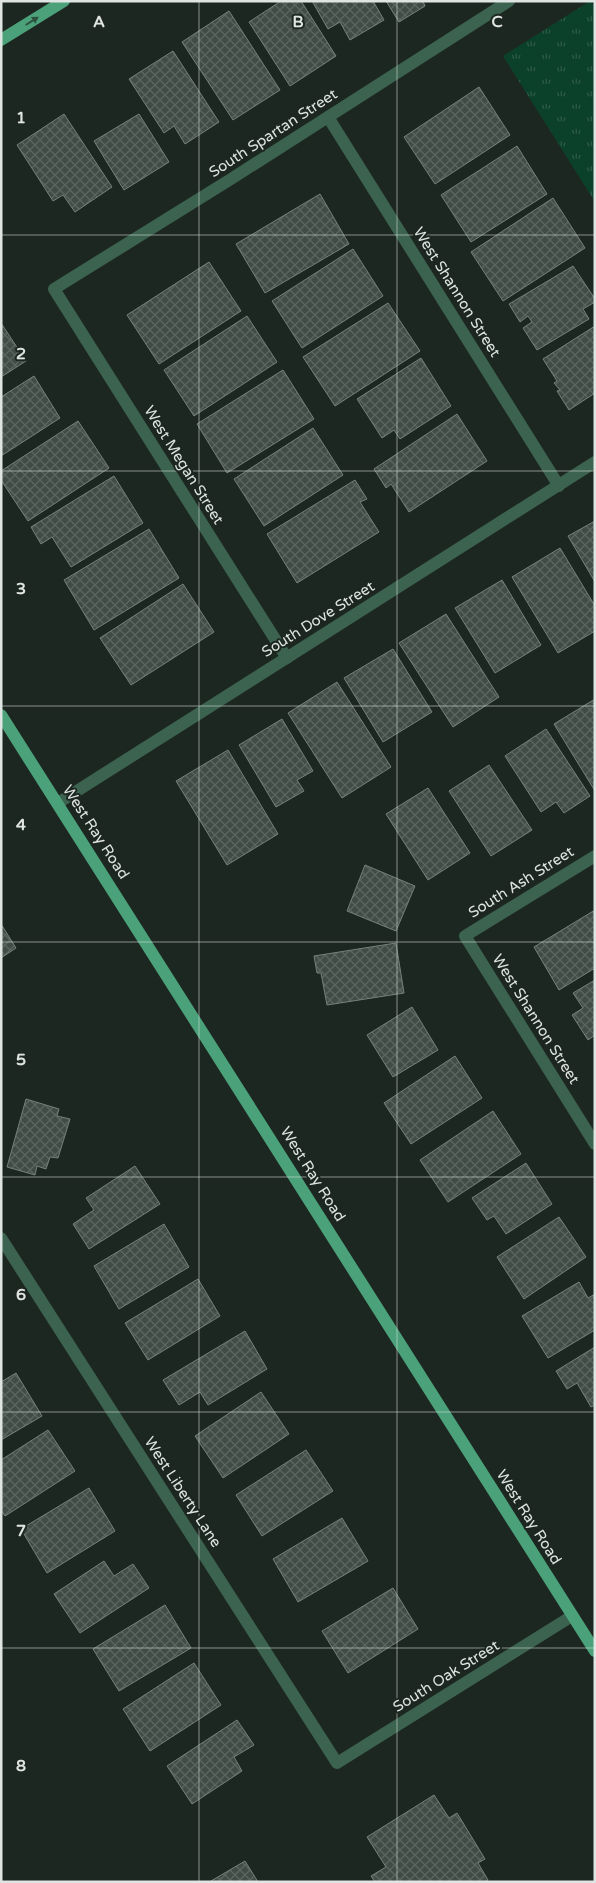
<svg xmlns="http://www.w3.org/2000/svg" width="596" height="1883" font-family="'Varela Round',sans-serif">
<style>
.park{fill:url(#park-tufts)}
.building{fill:url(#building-cross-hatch);stroke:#75817a}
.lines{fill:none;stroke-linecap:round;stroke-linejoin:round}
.street{stroke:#3c634f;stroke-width:12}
.primary{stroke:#4ba179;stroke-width:12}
.oneway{fill:#2d5240}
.grid{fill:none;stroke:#dfe5e2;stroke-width:1;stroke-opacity:0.55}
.labels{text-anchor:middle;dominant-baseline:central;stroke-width:4;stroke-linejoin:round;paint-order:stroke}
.street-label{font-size:15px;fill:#dfe5e2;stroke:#1d2721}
.grid-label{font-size:16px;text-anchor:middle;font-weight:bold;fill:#dfe5e2;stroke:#1d2721;stroke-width:4;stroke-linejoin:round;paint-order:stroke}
</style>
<defs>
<pattern id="park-tufts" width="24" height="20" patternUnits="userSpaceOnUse" patternTransform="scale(1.25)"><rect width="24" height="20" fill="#0b402b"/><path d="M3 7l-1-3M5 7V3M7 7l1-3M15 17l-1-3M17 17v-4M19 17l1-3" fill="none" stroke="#2e5b49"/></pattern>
<pattern id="building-cross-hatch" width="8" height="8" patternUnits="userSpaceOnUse" patternTransform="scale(1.25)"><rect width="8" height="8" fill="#414c46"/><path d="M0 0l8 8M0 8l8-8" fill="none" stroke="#5c6660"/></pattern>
</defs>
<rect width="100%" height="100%" fill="#1d2721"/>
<polygon class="park" points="590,1 595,6 595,202 503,56"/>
<g class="building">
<polygon points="281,1 301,1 336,56 290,86 249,22"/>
<polygon points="312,1 373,1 384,20 350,40 340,22 328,29"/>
<polygon points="386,1 423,1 425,6 399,22"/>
<polygon points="229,11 280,90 233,120 182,42"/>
<polygon points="173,51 219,122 185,144 174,126 164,133 129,79"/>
<polygon points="479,87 510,135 435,184 404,137"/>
<polygon points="64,114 112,187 75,212 63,195 53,201 17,145"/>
<polygon points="139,114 169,162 124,190 94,141"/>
<polygon points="517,146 547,194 471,242 441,195"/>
<polygon points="320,194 349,244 265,293 236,244"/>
<polygon points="553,198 585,248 503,301 471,252"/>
<polygon points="353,249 383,296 302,348 272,301"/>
<polygon points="209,262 241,311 159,364 127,315"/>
<polygon points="573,266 595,299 595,302 583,309 589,319 537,350 523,328 532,322 528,316 520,322 509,304"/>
<polygon points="388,303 420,351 335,406 303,357"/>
<polygon points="247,316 277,362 194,416 164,370"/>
<polygon points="1,323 26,361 1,377"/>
<polygon points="595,326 595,393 569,410 557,391 560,390 554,383 557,381 543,359"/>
<polygon points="421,358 451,406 400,439 394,430 382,438 357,399"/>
<polygon points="283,370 314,419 227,473 197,424"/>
<polygon points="34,376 60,418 1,456 1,397"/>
<polygon points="457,414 487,461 409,512 391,484 386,488 374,469"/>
<polygon points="78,421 109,468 28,521 1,480 1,471"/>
<polygon points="313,428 343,475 264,526 234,479"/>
<polygon points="114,476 143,523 71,567 52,537 41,544 31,527"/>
<polygon points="355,480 367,499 360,502 379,532 297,583 267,534"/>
<polygon points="595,521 595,582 568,536"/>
<polygon points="149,529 179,578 94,630 64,580"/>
<polygon points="560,548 595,606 595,631 558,653 512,577"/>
<polygon points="502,580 541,645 495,673 455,608"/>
<polygon points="183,584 214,632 131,685 100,638"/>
<polygon points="446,614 499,697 453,727 399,643"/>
<polygon points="393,649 432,712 383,742 344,678"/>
<polygon points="337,682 391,767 342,798 288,713"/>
<polygon points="595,699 595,791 554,724"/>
<polygon points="282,719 313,771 297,780 304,791 276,807 239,745"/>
<polygon points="546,729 590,796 564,813 556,802 541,812 505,756"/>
<polygon points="228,750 278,834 227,865 176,781"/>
<polygon points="489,765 532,830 491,856 449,791"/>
<polygon points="428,788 470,853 428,880 386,814"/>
<polygon points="365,865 415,886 396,931 347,911"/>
<polygon points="595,910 595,968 559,990 534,947"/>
<polygon points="1,924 16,948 1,958"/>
<polygon points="396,943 404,993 327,1005 321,973 317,973 314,956"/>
<polygon points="595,980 595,1035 588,1040 572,1015 583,1008 573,993"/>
<polygon points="412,1007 438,1050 393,1077 367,1035"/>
<polygon points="455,1056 482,1098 411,1144 384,1103"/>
<polygon points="26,1099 59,1109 57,1116 70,1119 58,1158 50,1157 46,1169 37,1166 35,1175 7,1167"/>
<polygon points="493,1111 521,1154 448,1202 420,1160"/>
<polygon points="526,1163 552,1204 506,1234 494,1216 487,1220 472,1198"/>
<polygon points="135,1166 160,1204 89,1249 73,1224 94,1210 86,1198"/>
<polygon points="559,1217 586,1257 524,1299 497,1257"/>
<polygon points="164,1224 189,1267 119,1309 94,1266"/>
<polygon points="198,1279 220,1316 148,1360 125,1323"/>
<polygon points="579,1282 588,1298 595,1294 595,1330 548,1358 522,1316"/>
<polygon points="245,1331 267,1369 208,1405 200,1392 179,1405 163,1380"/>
<polygon points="595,1347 595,1405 591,1407 577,1383 567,1389 556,1371"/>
<polygon points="16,1373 42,1416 1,1440 1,1382"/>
<polygon points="261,1392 289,1434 223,1478 195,1436"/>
<polygon points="48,1430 75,1471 5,1516 1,1510 1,1460"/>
<polygon points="306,1450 333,1491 262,1536 236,1495"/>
<polygon points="89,1488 115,1531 47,1573 21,1529"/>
<polygon points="342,1518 368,1561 298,1602 273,1559"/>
<polygon points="104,1561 114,1576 133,1564 149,1588 80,1633 54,1594"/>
<polygon points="393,1588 418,1629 348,1673 322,1631"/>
<polygon points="165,1605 191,1648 119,1691 93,1649"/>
<polygon points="194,1663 221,1705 150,1751 123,1709"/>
<polygon points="237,1720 254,1745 234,1757 242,1771 192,1804 167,1766"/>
<polygon points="434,1795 449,1818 457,1813 485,1859 478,1863 488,1880 484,1882 375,1882 371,1876 386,1867 367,1837"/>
<polygon points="245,1861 258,1882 212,1882 211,1881"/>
</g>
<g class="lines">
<g class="street">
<polyline points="328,117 559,486"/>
<polyline points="287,658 54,289 231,179 509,1"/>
<polyline points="58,803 595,462"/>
<polyline points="595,856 465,936 595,1144"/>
<polyline points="1,1238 337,1763 572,1616"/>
</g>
<g class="primary">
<polyline points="1,40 64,1"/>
<polyline points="1,715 595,1651"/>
</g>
</g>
<defs><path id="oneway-solid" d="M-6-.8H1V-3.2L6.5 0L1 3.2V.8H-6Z" transform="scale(1.25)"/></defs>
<use class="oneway" href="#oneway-solid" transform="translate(32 21) rotate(-32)"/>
<path class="grid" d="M199 1V1882M397 1V1882M1 235H595M1 471H595M1 706H595M1 942H595M1 1177H595M1 1412H595M1 1648H595"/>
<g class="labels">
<g class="street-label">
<text transform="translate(273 133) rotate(-33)">South Spartan Street</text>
<text transform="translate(457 292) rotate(58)">West Shannon Street</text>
<text transform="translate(184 465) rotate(58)">West Megan Street</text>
<text transform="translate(318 619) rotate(-32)">South Dove Street</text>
<text transform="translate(96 832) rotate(57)">West Ray Road</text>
<text transform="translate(521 882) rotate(-32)">South Ash Street</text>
<text transform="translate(536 1019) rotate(58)">West Shannon Street</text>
<text transform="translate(313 1174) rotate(58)">West Ray Road</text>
<text transform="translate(183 1492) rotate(57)">West Liberty Lane</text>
<text transform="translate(529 1517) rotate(58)">West Ray Road</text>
<text transform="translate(446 1676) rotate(-32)">South Oak Street</text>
</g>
</g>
<g class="grid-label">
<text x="99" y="27">A</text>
<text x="298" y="27">B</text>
<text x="497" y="27">C</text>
<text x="21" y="123">1</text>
<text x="21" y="359">2</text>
<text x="21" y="594">3</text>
<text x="21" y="830">4</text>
<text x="21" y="1065">5</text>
<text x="21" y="1300">6</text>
<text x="21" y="1536">7</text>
<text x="21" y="1771">8</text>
</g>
<rect width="596" height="1883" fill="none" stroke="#dfe5e2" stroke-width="5"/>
</svg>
